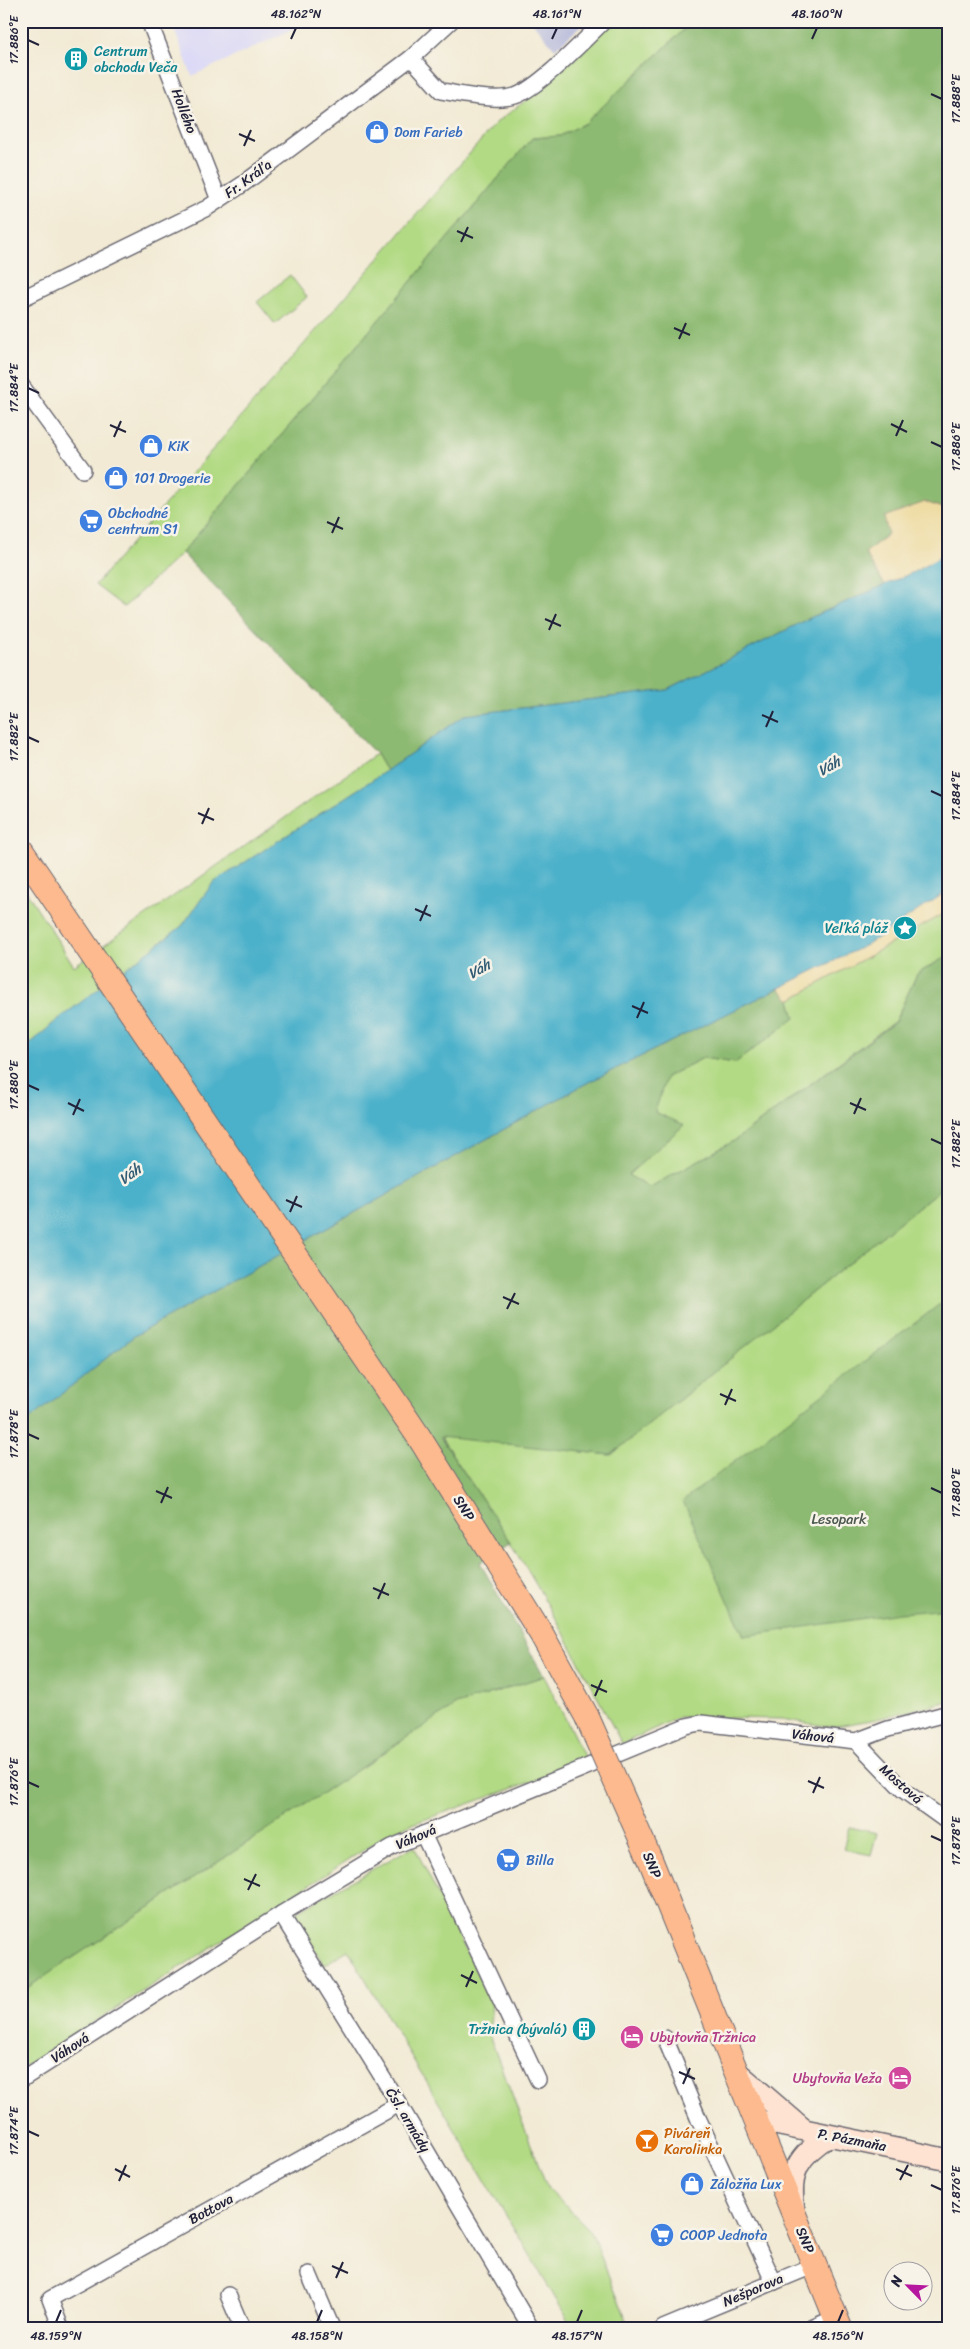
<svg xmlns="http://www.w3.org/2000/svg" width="970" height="2349" font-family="Sriracha,sans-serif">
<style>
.built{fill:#d9d7f8}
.industrial{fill:#c0c2dd}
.green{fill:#b2da84;stroke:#6a7e60}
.forest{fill:#8dba72;stroke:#586e56}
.sand{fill:#eeda9e;stroke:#887e6c}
.water{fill:#4bb1ca;stroke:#366a82}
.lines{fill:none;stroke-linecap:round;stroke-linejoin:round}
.street-casing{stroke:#6b6871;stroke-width:18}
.secondary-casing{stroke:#6b6871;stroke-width:24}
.primary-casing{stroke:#6b6871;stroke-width:26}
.street{stroke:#fff;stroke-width:15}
.secondary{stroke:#fee3d2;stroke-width:21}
.primary{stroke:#fcba8e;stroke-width:24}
.primary-bridge-casing{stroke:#6b6871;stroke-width:26;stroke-linecap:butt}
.primary-bridge{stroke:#fcba8e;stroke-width:24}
.ticks{fill:none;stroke:#22223b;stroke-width:2}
.labels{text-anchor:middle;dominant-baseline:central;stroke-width:5;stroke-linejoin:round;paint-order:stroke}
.culture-label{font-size:14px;fill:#0d838f;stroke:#f7f3e8;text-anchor:end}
.street-label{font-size:14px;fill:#22223b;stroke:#f7f3e8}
.shop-label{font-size:14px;fill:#366cbe;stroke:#f7f3e8;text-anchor:start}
.park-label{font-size:14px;fill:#4d5951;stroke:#f7f3e8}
.hotel-label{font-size:14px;fill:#b23c85;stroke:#f7f3e8;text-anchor:start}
.food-label{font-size:14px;fill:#c56008;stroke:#f7f3e8;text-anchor:start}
.water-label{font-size:15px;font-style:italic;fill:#325b74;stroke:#f7f3e8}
.neatline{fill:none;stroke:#22223b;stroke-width:2}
.ticks-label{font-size:12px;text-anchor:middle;fill:#22223b}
</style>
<rect width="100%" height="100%" fill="#f7f3e8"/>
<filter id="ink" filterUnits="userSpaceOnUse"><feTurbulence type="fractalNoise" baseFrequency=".02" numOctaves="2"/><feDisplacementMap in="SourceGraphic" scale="10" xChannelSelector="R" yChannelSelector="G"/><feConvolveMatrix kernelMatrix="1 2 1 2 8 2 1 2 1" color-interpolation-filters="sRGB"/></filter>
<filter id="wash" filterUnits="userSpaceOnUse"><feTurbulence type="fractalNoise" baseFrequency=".0096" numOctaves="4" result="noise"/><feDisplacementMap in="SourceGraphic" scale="20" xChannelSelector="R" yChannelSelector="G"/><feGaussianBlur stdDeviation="1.12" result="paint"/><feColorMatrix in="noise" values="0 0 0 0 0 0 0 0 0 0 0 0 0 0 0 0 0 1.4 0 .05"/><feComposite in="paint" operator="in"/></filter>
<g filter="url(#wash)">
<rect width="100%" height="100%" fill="#f2ead4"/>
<polygon class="built" points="171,21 311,21 192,76"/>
<polygon class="industrial" points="531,21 587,21 555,49"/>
<g class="green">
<polygon points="610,21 693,21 585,123 560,136 532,138 182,553 124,607 95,585 497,122 537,92"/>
<polygon points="290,275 307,297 275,324 257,302"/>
<polygon points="376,754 386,771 213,883 182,926 56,1021 21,1052 21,883 74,966"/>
<polygon points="949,911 949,955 917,974 895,1021 734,1141 650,1187 627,1175 683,1125 654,1112 666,1077 703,1058 735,1063 795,1018 790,1000"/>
<polygon points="949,1182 949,1701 877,1719 831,1727 781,1719 679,1717 622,1744 558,1622 511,1542 440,1436 611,1455"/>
<polygon points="544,1676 587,1762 395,1830 21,2069 21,1992 456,1705"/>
<polygon points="849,1827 877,1833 871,1855 843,1849"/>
<polygon points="414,1846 492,2003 489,2035 548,2189 590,2230 630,2328 573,2328 348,1950 324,1965 293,1914"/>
</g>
<g class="forest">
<polygon points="693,21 949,21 949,510 925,502 865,553 885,585 812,617 668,690 465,715 386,771 376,754 182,553 532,138 560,136 585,123"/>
<polygon points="949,955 949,1182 611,1455 440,1437 511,1542 480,1563 544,1676 456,1705 21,1992 21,1426 134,1336 585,1084 779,988 790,1000 795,1018 735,1063 703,1058 666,1077 655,1112 684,1125 628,1175 650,1187 734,1141 895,1022 917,974"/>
<polygon points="949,1297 949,1609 899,1613 744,1636 683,1501"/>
</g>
<g class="sand">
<polygon points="925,502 949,510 949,552 916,571 885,585 865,553 888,534 884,517"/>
<polygon points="949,890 949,911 790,1000 779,988 866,945"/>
</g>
<polygon class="water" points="949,552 949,890 866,945 585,1084 134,1336 21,1426 21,1052 56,1021 182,926 213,883 386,771 465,715 668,690 812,617 916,571"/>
</g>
<g filter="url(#ink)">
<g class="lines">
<g class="street-casing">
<g id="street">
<polyline points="149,21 219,200"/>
<path d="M411 58 441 91C461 94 495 102 515 96 539 88 584 40 604 21"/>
<polyline points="21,299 207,208 243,184 411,58 451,21"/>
<polyline points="21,385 83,470"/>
<polyline points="856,1741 903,1790 949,1823"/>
<polyline points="423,1834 538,2080"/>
<polyline points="281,1914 399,2104 531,2328"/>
<polyline points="665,2038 699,2120 774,2282"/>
<polyline points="21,2080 281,1914 392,1847 686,1726 701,1723 856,1741 888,1729 949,1713"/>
<polyline points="309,2274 332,2328"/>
<polyline points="228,2295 242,2328"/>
<polyline points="61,2328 50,2299 399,2104"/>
<polyline points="663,2328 815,2265"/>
<polyline points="812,2328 836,2317"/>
</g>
</g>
<g class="secondary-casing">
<g id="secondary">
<polyline points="738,2073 803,2129"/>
<polyline points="756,2120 949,2160"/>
<path d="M794 2210C788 2173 798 2155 829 2136"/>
</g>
</g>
<g class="primary-casing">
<g id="primary">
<polyline points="21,850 419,1437 542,1635 587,1717"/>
<polyline points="650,1859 840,2328"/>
</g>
</g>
<use href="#street" class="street"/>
<use href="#secondary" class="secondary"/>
<use href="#primary" class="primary"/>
<g class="primary-bridge-casing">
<polyline id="primary-bridge" points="587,1717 650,1859"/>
</g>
<use href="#primary-bridge" class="primary-bridge"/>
</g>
</g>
<path class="ticks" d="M291 39 296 28M552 39 557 28M812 39 817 28M28 40 39 45M931 94 942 99M239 134 255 141M244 146 251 130M457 231 473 238M461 242 468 227M674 328 690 335M679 339 686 323M28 388 39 393M891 424 907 432M110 425 126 432M896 436 903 420M114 437 121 421M931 442 942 447M327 522 343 529M332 533 339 517M545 619 561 626M549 630 556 614M762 715 778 722M766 727 773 711M28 737 39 742M931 791 942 796M198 813 214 820M202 824 209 808M415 909 431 916M420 921 427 905M632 1006 648 1013M637 1018 644 1002M28 1085 39 1090M68 1103 84 1111M850 1103 866 1110M854 1114 861 1098M73 1115 80 1099M931 1139 942 1144M286 1200 302 1207M290 1212 297 1196M503 1297 519 1304M507 1309 515 1293M720 1394 736 1401M725 1405 732 1389M28 1434 39 1439M931 1488 942 1493M156 1491 172 1498M161 1503 168 1487M373 1588 389 1595M378 1599 385 1583M591 1685 607 1692M595 1696 602 1680M808 1781 824 1788M28 1782 39 1787M813 1793 820 1777M931 1836 942 1841M244 1879 260 1886M248 1890 256 1874M461 1975 477 1983M466 1987 473 1971M679 2072 695 2079M683 2084 690 2068M28 2131 39 2136M115 2169 130 2177M896 2169 912 2176M900 2180 908 2165M119 2181 126 2165M931 2185 942 2190M332 2266 348 2273M336 2278 343 2262M56 2322 61 2310M317 2322 322 2310M577 2322 582 2310M838 2322 843 2310"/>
<defs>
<g id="building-disc" transform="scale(1.25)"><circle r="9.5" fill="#0f9aa8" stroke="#f7f3e8"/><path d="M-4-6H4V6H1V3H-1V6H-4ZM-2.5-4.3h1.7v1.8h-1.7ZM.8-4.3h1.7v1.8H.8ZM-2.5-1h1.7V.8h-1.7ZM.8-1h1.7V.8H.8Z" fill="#fff"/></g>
<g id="shop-disc" transform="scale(1.25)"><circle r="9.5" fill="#3f7fe0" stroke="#f7f3e8"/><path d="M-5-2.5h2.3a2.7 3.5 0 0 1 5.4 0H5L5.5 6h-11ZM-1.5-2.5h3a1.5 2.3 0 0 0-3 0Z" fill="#fff"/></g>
<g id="supermarket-disc" transform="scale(1.25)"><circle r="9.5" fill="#3f7fe0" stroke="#f7f3e8"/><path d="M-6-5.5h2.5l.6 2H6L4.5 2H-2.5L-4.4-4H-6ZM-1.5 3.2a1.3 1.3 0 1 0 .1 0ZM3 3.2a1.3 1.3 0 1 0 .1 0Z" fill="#fff"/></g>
<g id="sight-disc" transform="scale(1.25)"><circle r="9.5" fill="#0f9aa8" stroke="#f7f3e8"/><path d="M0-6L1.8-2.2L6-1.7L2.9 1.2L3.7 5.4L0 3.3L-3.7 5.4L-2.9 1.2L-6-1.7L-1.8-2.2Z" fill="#fff"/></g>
<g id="hotel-disc" transform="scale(1.25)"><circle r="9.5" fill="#d1479c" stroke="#f7f3e8"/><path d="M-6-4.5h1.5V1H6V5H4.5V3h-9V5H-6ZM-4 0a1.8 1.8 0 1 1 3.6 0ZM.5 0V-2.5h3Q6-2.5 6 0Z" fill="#fff"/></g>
<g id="bar-disc" transform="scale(1.25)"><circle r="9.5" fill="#e8710a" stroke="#f7f3e8"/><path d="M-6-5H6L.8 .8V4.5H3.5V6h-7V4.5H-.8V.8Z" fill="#fff"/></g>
</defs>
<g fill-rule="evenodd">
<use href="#building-disc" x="76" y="59"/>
<use href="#shop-disc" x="377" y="132"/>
<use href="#shop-disc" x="151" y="446"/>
<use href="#shop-disc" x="116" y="478"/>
<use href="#supermarket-disc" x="91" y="521"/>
<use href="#sight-disc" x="905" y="928"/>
<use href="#supermarket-disc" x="508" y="1860"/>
<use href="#building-disc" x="584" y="2029"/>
<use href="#hotel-disc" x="632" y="2037"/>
<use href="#hotel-disc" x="900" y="2078"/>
<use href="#bar-disc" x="647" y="2141"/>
<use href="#shop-disc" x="692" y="2184"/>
<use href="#supermarket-disc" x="662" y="2235"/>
</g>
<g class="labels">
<g class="culture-label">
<text x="94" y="51" text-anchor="start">Centrum<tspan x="94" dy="16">obchodu Veča</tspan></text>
<text x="888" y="928">Veľká pláž</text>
<text x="566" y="2029">Tržnica (bývalá)</text>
</g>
<g class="street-label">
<text transform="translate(184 111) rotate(69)">Hollého</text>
<text transform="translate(248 179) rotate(-36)">Fr. Kráľa</text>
<text transform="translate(464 1508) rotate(58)">SNP</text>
<text transform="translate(813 1736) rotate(6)">Váhová</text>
<text transform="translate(901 1784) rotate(42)">Mostová</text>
<text transform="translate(416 1837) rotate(-23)">Váhová</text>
<text transform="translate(652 1865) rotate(67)">SNP</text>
<text transform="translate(70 2048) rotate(-33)">Váhová</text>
<text transform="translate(408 2120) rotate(59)">Čsl. armády</text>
<text transform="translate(852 2140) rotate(11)">P. Pázmaňa</text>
<text transform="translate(211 2209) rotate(-29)">Bottova</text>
<text transform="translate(805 2240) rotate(67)">SNP</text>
<text transform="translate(753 2290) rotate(-23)">Nešporova</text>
</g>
<g class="shop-label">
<text x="394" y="132">Dom Farieb</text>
<text x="168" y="446">KiK</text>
<text x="134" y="478">101 Drogerie</text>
<text x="108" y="513">Obchodné<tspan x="108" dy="16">centrum S1</tspan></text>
<text x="526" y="1860">Billa</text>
<text x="710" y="2184">Záložňa Lux</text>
<text x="680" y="2235">COOP Jednota</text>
</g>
<g class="park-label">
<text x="839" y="1519">Lesopark</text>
</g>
<g class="hotel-label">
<text x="650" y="2037">Ubytovňa Tržnica</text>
<text x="882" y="2078" text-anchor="end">Ubytovňa Veža</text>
</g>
<g class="food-label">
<text x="664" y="2133">Piváreň<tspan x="664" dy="16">Karolinka</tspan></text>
</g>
<g class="water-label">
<text transform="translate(829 766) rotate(-30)">Váh</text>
<text transform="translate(479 969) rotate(-30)">Váh</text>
<text transform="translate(130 1174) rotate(-36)">Váh</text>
</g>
</g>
<rect width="970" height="2349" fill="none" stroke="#f7f3e8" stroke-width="55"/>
<g transform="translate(908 2286) rotate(294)"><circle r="24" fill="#f7f3e8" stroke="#a29fa3"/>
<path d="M0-4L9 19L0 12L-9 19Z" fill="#b5179e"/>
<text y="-8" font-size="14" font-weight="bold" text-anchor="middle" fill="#22223b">N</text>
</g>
<rect x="28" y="28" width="914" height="2294" class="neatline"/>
<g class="ticks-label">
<text x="296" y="18">48.162°N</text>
<text x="557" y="18">48.161°N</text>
<text x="817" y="18">48.160°N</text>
<text transform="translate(14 40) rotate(-90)" y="4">17.886°E</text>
<text transform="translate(956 99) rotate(-90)" y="4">17.888°E</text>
<text transform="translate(14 388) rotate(-90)" y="4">17.884°E</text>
<text transform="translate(956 447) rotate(-90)" y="4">17.886°E</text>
<text transform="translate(14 737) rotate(-90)" y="4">17.882°E</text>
<text transform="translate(956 796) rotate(-90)" y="4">17.884°E</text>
<text transform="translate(14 1085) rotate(-90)" y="4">17.880°E</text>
<text transform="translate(956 1144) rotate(-90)" y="4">17.882°E</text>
<text transform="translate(14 1434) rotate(-90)" y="4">17.878°E</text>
<text transform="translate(956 1493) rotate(-90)" y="4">17.880°E</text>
<text transform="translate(14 1782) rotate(-90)" y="4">17.876°E</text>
<text transform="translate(956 1841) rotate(-90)" y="4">17.878°E</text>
<text transform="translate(14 2131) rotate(-90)" y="4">17.874°E</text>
<text transform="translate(956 2190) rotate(-90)" y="4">17.876°E</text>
<text x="56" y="2340">48.159°N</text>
<text x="317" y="2340">48.158°N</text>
<text x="577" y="2340">48.157°N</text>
<text x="838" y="2340">48.156°N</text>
</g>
</svg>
